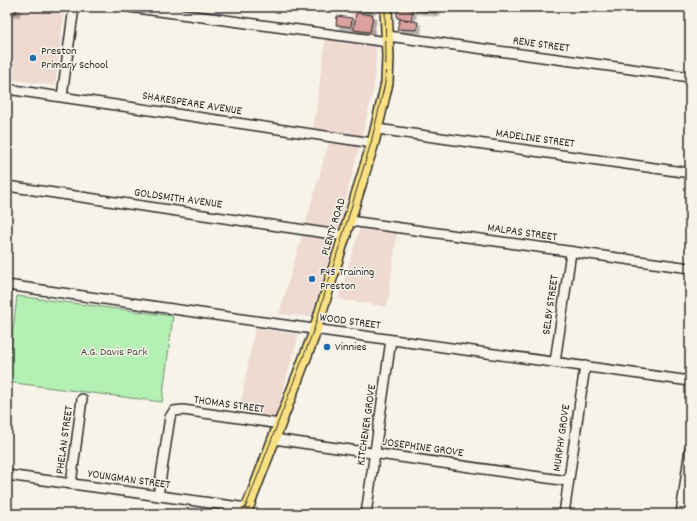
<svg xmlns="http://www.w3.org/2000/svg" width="697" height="521" font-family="Dekko,sans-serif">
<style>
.built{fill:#efdad2}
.green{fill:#b4efb3;stroke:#708d6f}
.building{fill:#dba19e;stroke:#2b2b2b;filter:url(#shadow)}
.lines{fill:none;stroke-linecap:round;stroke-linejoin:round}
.minor-casing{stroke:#2b2b2b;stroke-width:12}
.major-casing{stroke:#2b2b2b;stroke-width:14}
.minor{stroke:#f7f3e8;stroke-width:9}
.major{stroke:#f9e181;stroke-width:11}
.tram{stroke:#2b2b2b;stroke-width:1}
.poi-dot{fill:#1f6fb2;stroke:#f7f3e8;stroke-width:1.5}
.labels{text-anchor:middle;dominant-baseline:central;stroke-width:3;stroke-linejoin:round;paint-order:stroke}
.street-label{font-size:12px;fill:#2b2b2b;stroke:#f7f3e8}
.poi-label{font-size:12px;fill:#2b2b2b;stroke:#f7f3e8;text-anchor:start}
.park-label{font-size:12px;fill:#465246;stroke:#f7f3e8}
</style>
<defs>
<filter id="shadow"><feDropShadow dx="3.5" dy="3.5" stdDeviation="0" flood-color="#0004"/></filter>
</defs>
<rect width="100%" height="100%" fill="#f7f3e8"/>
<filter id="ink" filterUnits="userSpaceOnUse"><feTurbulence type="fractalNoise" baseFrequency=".025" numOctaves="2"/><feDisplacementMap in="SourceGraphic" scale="8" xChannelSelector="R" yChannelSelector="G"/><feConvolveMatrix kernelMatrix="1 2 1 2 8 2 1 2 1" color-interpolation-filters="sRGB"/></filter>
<g filter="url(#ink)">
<g class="built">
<polygon points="7,7 65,7 55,86 7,79"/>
<polygon points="351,7 374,7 376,54 374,88 338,230 311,317 279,314 332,132 313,129 327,31 351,33"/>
<polygon points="360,228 397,233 387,307 338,299"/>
<polygon points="255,328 299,334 275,418 239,412"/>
</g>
<polygon class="green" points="17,296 173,316 162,402 7,382"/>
<g class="building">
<polygon points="7,7 17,7 16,13 7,12"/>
<polygon points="355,7 370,7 370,11 356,9"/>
<polygon points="397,7 437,7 436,13"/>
<polygon points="397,8 413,10 411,20 397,18"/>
<polygon points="356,13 373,15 370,32 354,30"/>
<polygon points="337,16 352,18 351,27 336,25"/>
<polygon points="400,19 418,22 417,30 397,29"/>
</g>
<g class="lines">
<g class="minor-casing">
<g id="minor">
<polyline points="129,7 388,42"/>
<polyline points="388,36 690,77"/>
<polyline points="7,89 373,143"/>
<polyline points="62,96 74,7"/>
<polyline points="377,129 690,173"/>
<polyline points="7,186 346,236"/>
<polyline points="350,221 690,268"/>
<polyline points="7,285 270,323 690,381"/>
<polyline points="555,362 571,252"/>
<polyline points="274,439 568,481"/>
<polyline points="7,475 247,508"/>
<polyline points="71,484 82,399"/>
<polyline points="158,496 170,417 174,411 183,410 280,424"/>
<polyline points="366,514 391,340"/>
<polyline points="564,514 585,366"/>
<polyline points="681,514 690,448"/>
</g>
</g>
<g class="major-casing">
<polyline id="major" points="245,514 313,337 373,143 387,83 388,57 386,7"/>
</g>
<use href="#minor" class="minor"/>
<use href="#major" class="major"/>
<polyline class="tram" points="243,514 314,329 371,143 385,83 386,57 385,7"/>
</g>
</g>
<g class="poi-dot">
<circle cx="33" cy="58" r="4"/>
<circle cx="312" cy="279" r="4"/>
<circle cx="327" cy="347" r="4"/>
</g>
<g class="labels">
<g class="street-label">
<text transform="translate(541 45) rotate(8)">RENE STREET</text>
<text transform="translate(192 104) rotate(9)">SHAKESPEARE AVENUE</text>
<text transform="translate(535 139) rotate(8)">MADELINE STREET</text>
<text transform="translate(178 199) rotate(8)">GOLDSMITH AVENUE</text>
<text transform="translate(334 227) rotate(-73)">PLENTY ROAD</text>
<text transform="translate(522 233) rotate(8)">MALPAS STREET</text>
<text transform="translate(551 305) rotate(-82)">SELBY STREET</text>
<text transform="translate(350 322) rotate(8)">WOOD STREET</text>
<text transform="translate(229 405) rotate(8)">THOMAS STREET</text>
<text transform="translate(367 425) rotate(-82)">KITCHENER GROVE</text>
<text transform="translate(562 438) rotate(-82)">MURPHY GROVE</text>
<text transform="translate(65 440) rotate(-82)">PHELAN STREET</text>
<text transform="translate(423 448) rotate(8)">JOSEPHINE GROVE</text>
<text transform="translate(129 480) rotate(8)">YOUNGMAN STREET</text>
</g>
<g class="poi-label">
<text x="41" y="51">Preston<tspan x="41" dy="14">Primary School</tspan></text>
<text x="320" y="272">F45 Training<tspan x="320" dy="14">Preston</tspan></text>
<text x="335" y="347">Vinnies</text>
</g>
<g class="park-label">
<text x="114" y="352">A.G. Davis Park</text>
</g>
</g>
<rect width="697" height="521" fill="none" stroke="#f7f3e8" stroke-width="24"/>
<rect x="12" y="12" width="673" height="497" fill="none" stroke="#2b2b2b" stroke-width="1.5" filter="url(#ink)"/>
</svg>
